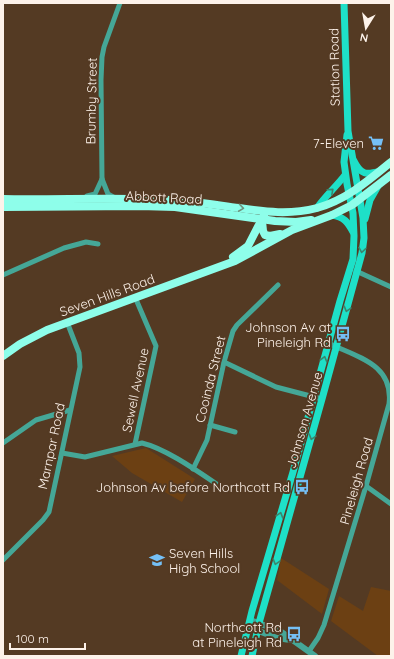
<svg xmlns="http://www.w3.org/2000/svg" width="394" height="659" font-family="Quicksand,sans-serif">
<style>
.green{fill:#6c4013}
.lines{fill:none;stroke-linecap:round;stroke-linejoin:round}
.minor{stroke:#45a797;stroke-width:5}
.tertiary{stroke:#45a797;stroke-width:6}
.secondary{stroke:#1ee0c8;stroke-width:7}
.primary{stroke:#8efeea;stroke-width:8}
.oneway{stroke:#3c856d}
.oneway2{stroke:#6e927d}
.labels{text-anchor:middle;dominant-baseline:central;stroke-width:4;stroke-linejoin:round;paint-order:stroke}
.street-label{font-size:13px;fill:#fdf2ea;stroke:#543a23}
.poi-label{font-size:13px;fill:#fdf2ea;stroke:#543a23;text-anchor:end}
</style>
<rect width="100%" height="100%" fill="#543a23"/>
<g class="green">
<polygon points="146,448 195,479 182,502 132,473 112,456"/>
<polygon points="281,558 329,589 322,614 277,580"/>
<polygon points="371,587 391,591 391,656 378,656 331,621 339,596 363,611"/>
</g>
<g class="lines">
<g class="minor">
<polyline points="87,196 95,194 102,179"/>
<polyline points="115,198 108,194 102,179 101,80 102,57 104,47 120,3"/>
<polyline points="356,271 391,287"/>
<polyline points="3,275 64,248 86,242 98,244"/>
<polyline points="135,297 156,346 135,444"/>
<polyline points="224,362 276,387 322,399"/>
<polyline points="210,425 235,432"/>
<polyline points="3,443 36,420 70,410"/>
<path d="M62 453 85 457 142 443C167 449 200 473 221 487"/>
<polyline points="193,469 207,440 224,362 233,331 237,325 278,285"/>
<polyline points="366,486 391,504"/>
<polyline points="3,560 43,520 49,512 80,367 79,353 67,322"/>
<path d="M309 651 318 638 324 625 366 486 389 404C394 364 357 357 328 343"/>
</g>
<g class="tertiary">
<polyline points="250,620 280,631 315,656"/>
<polyline points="248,627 277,638 290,640"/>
</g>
<g class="secondary">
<path d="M354 161C361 175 366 175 380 171"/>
<path d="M317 208C325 196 336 187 345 175"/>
<path d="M332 215C344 217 348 222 353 232"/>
<polyline points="365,219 370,200 378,186"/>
<polyline points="241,656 252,611 293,472 340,301 353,259 354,236 353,213 347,184 344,162 347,135"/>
<polyline points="252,656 259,623 322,399 362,253 364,238 363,218 348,131 344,3"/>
</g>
<g class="primary">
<path d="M3 199C58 200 114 197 170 200 193 201 216 205 239 208 266 212 290 215 317 208 346 200 368 181 391 162"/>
<polyline points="3,207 140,206 175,207 275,221 296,222 311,220"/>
<polyline points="262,221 263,231 265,235 270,236 280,234"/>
<polyline points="233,257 248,246 264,215"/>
<polyline points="3,356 20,344 47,330 235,261 292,230 332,215 352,205 391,175"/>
</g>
</g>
<defs><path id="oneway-chevron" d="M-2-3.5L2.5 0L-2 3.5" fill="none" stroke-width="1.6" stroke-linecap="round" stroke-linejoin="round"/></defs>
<g class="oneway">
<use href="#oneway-chevron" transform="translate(331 191) rotate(-42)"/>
<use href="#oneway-chevron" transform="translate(362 250) rotate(99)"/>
<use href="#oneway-chevron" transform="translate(347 309) rotate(106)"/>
<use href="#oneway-chevron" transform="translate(324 359) rotate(-75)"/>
<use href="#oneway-chevron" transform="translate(312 437) rotate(106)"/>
<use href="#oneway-chevron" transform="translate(280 515) rotate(-73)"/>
<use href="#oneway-chevron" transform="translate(276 562) rotate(106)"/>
</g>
<use class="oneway2" href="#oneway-chevron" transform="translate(241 208) rotate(8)"/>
<defs>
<g id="supermarket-bare" transform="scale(1.2)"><path d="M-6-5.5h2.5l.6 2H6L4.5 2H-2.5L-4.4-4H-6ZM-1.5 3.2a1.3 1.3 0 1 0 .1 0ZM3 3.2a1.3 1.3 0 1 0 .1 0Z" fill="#75c0f6" stroke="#543a23" stroke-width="2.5" paint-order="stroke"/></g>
<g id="bus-bare" transform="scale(1.2)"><path d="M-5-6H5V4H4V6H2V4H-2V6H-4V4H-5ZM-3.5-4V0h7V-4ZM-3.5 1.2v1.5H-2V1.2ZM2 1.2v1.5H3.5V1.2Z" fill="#75c0f6" stroke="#543a23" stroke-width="2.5" paint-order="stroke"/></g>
<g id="school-bare" transform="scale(1.2)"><path d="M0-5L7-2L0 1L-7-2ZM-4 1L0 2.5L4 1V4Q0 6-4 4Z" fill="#75c0f6" stroke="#543a23" stroke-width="2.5" paint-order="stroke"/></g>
</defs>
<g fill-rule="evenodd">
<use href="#supermarket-bare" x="376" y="143"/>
<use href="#bus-bare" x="343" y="334"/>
<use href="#bus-bare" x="302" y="487"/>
<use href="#school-bare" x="157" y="560"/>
<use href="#bus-bare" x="294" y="634"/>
</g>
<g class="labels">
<g class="street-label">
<text transform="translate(334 67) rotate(-91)">Station Road</text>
<text transform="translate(91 101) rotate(-89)">Brumby Street</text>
<text transform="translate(164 197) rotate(3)">Abbott Road</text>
<text transform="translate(107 295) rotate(-20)">Seven Hills Road</text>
<text transform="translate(210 379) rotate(-76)">Cooinda Street</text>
<text transform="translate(135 390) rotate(-78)">Sewell Avenue</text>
<text transform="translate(304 420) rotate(-74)">Johnson Avenue</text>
<text transform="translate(51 446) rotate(-78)">Marnpar Road</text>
<text transform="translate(356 481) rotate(-74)">Pineleigh Road</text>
</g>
<g class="poi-label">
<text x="364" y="143">7-Eleven</text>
<text x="331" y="327">Johnson Av at<tspan x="331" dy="15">Pineleigh Rd</tspan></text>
<text x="290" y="487">Johnson Av before Northcott Rd</text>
<text x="169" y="553" text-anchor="start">Seven Hills<tspan x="169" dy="15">High School</tspan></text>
<text x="282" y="627">Northcott Rd<tspan x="282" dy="15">at Pineleigh Rd</tspan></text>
</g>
</g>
<rect width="394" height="659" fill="none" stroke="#fdf2ea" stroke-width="8"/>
<g transform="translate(366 28) rotate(191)" stroke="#543a23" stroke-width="3" paint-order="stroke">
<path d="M0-3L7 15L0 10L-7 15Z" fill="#fdf2ea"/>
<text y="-6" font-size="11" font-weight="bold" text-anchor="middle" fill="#fdf2ea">N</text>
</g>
<path d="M10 643v6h75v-6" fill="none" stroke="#fdf2ea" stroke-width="2"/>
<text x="16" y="643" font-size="12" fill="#fdf2ea" stroke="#543a23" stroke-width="3" paint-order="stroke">100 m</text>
</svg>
